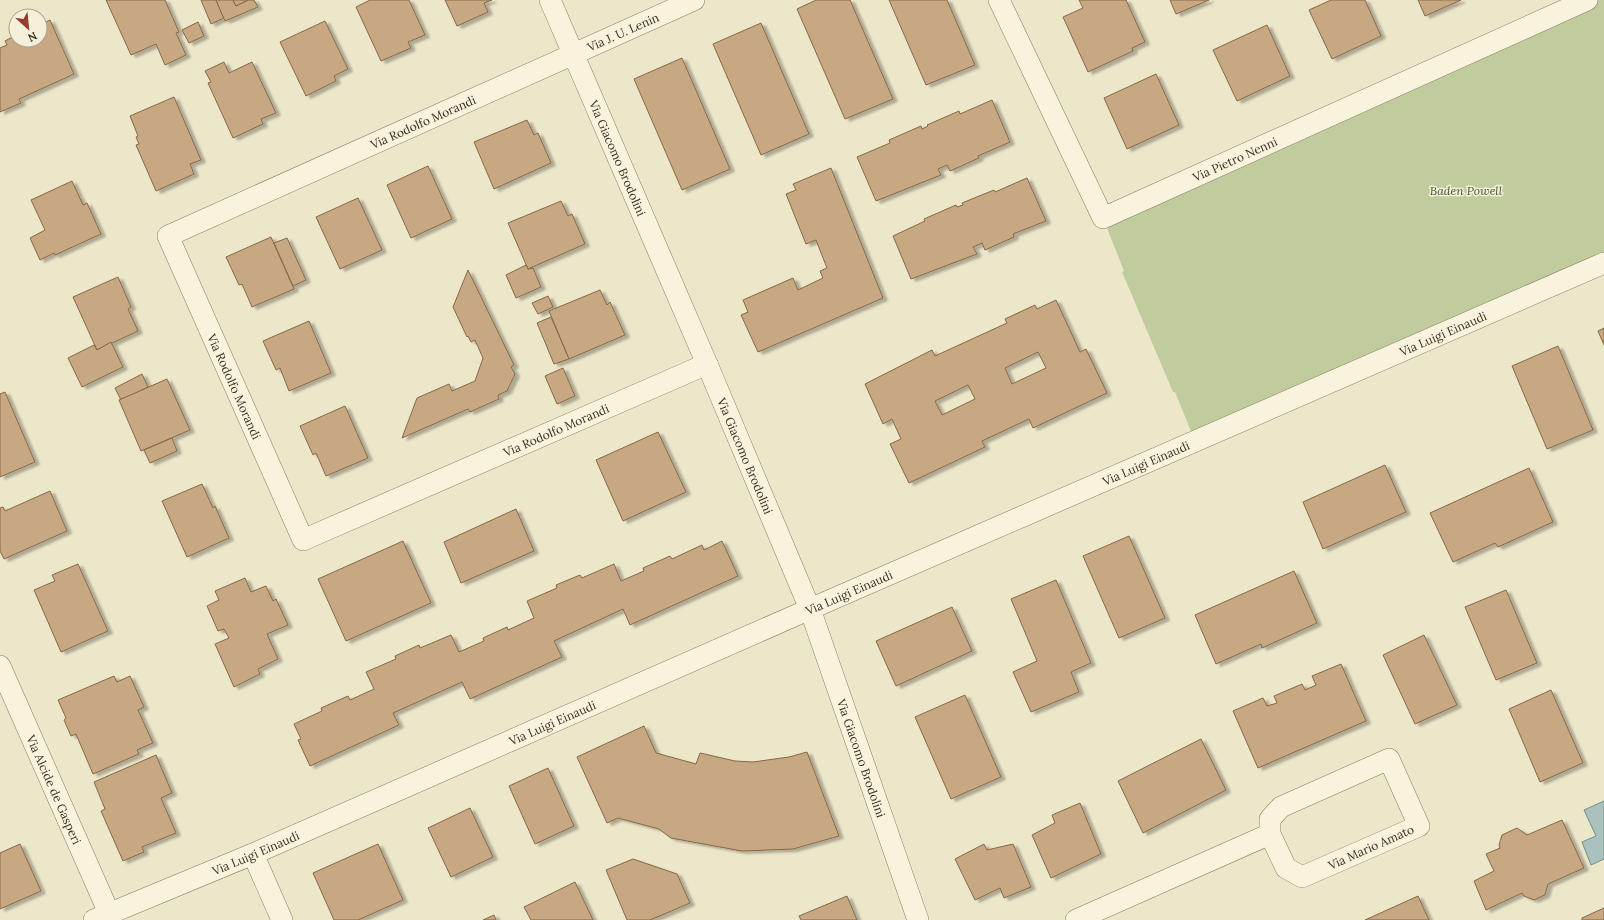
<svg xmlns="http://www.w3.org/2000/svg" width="1604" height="920" font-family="Lora,serif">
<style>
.green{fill:#c0cb9e}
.water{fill:#aac1bd;stroke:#71908c}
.building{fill:#c8a882;stroke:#866846;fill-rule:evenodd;filter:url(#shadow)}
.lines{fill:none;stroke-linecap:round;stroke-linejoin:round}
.street-casing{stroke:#887a5f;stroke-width:22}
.street{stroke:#f7f3dd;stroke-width:21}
.labels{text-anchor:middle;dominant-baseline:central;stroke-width:3;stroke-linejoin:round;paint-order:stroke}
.street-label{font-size:12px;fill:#3a3022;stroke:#f4f0d9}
.park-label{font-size:12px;font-style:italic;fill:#45552a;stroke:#f4f0d9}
</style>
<defs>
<filter id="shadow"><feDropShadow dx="4.5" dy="2.5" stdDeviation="1" flood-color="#0004"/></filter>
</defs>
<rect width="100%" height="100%" fill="#ede7ca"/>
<polygon class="green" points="1591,0 1604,0 1604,263 1195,441 1175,392 1173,392 1122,272 1124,271 1103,218"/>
<polygon class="water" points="1604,801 1604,859 1591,865 1582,842 1596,836 1584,810"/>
<g class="building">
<polygon points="106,0 165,0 179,32 176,33 186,55 165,65 156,44 131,55"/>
<polygon points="201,0 216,0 224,18 211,24"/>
<polygon points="216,0 233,0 236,6 248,0 254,0 258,7 225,21"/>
<polygon points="233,0 248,0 236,6"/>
<polygon points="370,0 409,0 425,35 408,42 411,48 381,61 356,7"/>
<polygon points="445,0 492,0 484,3 488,12 457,26"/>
<polygon points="816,0 850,0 893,99 845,119 797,9"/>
<polygon points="889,0 947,0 975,65 926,85"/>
<polygon points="1079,0 1126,0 1145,42 1132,48 1133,51 1088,72 1063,17 1083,8"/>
<polygon points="1170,0 1209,0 1176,14"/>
<polygon points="1331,0 1365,0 1381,36 1332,59 1309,10"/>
<polygon points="1418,0 1461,0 1425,16"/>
<polygon points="50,20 74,74 19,99 21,103 0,112 0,48 7,45 5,41 16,35 16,40 40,40 40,25"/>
<polygon points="325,21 348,69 334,76 336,81 306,96 280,42"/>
<polygon points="198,22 204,36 189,43 182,30"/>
<polygon points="761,23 809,134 761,155 713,44"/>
<polygon points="1267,25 1290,76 1237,101 1213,50"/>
<polygon points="682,58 730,169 682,190 634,79"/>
<polygon points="224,62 229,73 252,62 276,113 261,119 263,124 233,138 208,83 211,82 205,71"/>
<polygon points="1156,74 1179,125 1127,149 1104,98"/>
<polygon points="174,97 201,160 190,164 194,174 156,191 136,145 139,144 136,137 138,136 130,116"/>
<polygon points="992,100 1010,142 978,156 979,158 950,171 947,165 938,169 941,175 876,201 857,157 890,143 889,140 921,126 922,129 928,126 927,125 959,111 960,114"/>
<polygon points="527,120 534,135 538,133 551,163 494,189 474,142"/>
<polygon points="428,166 452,219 411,238 387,185"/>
<polygon points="831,168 883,298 758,352 741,315 748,312 743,300 793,278 798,290 823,278 820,271 827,268 816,240 806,244 786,194 796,190 793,184"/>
<polygon points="1027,178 1046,221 1013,234 1014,237 985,250 982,243 973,247 977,254 911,279 893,236 925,221 924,219 956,205 957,207 963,205 962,203 994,190 995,192"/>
<polygon points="72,181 83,205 87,203 101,234 55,255 54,253 40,260 30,238 45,230 31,200"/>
<polygon points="358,198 382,250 340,269 316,217"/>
<polygon points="561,201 568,216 572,214 585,244 528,269 508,223"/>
<polygon points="271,237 294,289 252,307 242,284 239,285 226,257"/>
<polygon points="287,238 306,280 293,286 274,243"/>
<polygon points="526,265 528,269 533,268 541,287 516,298 506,275"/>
<polygon points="468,270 514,365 511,367 515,374 507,391 498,395 499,399 470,412 468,409 402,438 417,398 449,384 452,391 475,381 483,358 475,340 471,342 468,336 467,337 453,307"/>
<polygon points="118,277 131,307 128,309 138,331 97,350 73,297"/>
<polygon points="600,290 607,305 610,302 625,335 569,359 549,311"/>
<polygon points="548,296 553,307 538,314 532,303"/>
<path d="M1056 300 1080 352 1086 349 1107 393 1033 428 1029 419 982 441 985 447 909 483 890 444 901 439 892 419 883 424 865 384 932 350 935 356 1007 323 1005 319 1035 305 1037 309ZM1038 352 1046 368 1012 384 1005 368ZM968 385 975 399 942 415 935 401Z"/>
<polygon points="551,317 569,359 554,364 537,323"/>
<polygon points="309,321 331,373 289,391 280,368 276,370 263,341"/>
<polygon points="1604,328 1604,345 1598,331"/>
<polygon points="111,342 123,367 82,387 68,358 94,345 97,350"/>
<polygon points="1558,346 1593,430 1547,449 1512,366"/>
<polygon points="563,368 575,396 557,404 545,376"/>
<polygon points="142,374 148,387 121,400 115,388"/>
<polygon points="167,379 190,430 141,451 119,400"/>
<polygon points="5,392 35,462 0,477 0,394"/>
<polygon points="345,406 368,458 326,476 316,453 313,455 300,426"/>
<polygon points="658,432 686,492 623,521 596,460"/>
<polygon points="172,438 177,451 150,463 144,450"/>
<polygon points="1385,465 1406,512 1323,549 1303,502"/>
<polygon points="1529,468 1553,522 1498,547 1495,543 1453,562 1430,513"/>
<polygon points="202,484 213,508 215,506 229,538 187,557 162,501"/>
<polygon points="50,491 67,531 4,559 0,551 0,508 3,507 5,511"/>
<polygon points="516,509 534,551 461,583 444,542"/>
<polygon points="1129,536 1165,618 1119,638 1083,556"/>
<polygon points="403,541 431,603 346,641 318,579"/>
<polygon points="722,541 738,576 630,625 623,609 554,641 562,657 470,699 462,682 393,713 399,725 310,766 298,740 301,739 294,724 322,711 321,708 348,696 350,700 374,689 366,672 396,659 395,656 419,645 420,648 451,635 459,652 484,641 483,638 507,627 508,630 534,618 527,601 557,588 556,585 580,575 582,578 614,564 621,581 644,571 643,568 670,556 672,559 702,545 704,550"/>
<polygon points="78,564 108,631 61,652 34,590 55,581 52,575"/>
<polygon points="1294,571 1317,623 1262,648 1261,644 1216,664 1195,615"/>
<polygon points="245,578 251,592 266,586 273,601 276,599 288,625 267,634 278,659 258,669 260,674 234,687 215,644 229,638 224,629 218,631 207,606 219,600 215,591"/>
<polygon points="1056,580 1091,663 1071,672 1079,692 1031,712 1013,672 1037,661 1011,599"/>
<polygon points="1506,590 1537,663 1496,680 1465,607"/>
<polygon points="952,607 972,651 896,686 876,641"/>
<polygon points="1424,635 1457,705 1415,724 1383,655"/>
<polygon points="1341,664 1366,721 1258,768 1233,711 1263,698 1267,706 1277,703 1274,696 1302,684 1305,690 1316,685 1312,676"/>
<polygon points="114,676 117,682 130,676 144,707 138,710 153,743 137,750 139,754 93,774 76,734 71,736 64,720 66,718 58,700"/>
<polygon points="1551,690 1583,763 1540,782 1509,709"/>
<polygon points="965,695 1001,777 951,799 915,717"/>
<polygon points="644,726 656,753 696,764 700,753 735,761 753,762 789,757 807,752 839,836 793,849 742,851 671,838 659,829 618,818 607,823 577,757"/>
<polygon points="1201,739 1226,790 1143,833 1118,781"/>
<polygon points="156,755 172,793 161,798 176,833 142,847 144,852 123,861 101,811 105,809 94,782"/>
<polygon points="548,768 574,826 535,844 509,786"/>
<polygon points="1080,803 1101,854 1051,878 1032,835 1055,823 1052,815"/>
<polygon points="470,808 493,857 451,877 428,828"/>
<polygon points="1562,820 1584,868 1548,884 1545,895 1534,900 1524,896 1522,893 1486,910 1474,881 1494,871 1486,854 1500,848 1499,845 1502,835 1517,828 1527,835"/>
<polygon points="20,844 41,891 0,909 0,853"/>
<polygon points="378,844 403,900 358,920 334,920 313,873"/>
<polygon points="984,844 987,850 1013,844 1031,887 1004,898 1000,888 975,900 955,859"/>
<polygon points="633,859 677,874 690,903 650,920 627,920 606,870"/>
<polygon points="575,882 593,920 531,920 524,907"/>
<polygon points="847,896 857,920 801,920 799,916"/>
<polygon points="1418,896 1429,920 1365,920"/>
<polygon points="1604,908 1604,920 1582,920 1582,918"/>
<polygon points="494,915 496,920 483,920"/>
</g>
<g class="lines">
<g class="street-casing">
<g id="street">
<path id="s1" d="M550 0 707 364 810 609 918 920"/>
<path id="s2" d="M694 0 168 236 303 540 707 364"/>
<path id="s3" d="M999 0 1103 218 1587 0"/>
<path id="s4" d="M0 666 109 913"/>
<polygon points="1389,759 1419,826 1302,877 1286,868 1270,834 1270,819 1281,807"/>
<polyline points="253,854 282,920"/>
<path id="s5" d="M94 920 253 854 810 609 1604 263"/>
<polyline points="1076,920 1270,834"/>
</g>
</g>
<use href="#street" class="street"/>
</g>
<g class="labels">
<g class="street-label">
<text transform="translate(623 32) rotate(-24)">Via J. U. Lenin</text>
<text transform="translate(423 122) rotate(-24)">Via Rodolfo Morandi</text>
<text stroke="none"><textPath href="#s1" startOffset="172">Via Giacomo Brodolini</textPath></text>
<text stroke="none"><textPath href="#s3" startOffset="386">Via Pietro Nenni</textPath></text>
<text stroke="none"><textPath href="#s5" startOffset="1471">Via Luigi Einaudi</textPath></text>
<text stroke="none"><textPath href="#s2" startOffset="741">Via Rodolfo Morandi</textPath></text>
<text stroke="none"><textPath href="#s2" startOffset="1185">Via Rodolfo Morandi</textPath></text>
<text stroke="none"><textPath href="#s1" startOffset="496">Via Giacomo Brodolini</textPath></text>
<text stroke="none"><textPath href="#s5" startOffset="1147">Via Luigi Einaudi</textPath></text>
<text stroke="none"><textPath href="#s5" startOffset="823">Via Luigi Einaudi</textPath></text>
<text stroke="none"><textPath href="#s5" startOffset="499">Via Luigi Einaudi</textPath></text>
<text stroke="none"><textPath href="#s1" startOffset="820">Via Giacomo Brodolini</textPath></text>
<text stroke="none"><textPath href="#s4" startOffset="135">Via Alcide de Gasperi</textPath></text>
<text transform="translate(1371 847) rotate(-24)">Via Mario Amato</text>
<text stroke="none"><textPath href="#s5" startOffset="175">Via Luigi Einaudi</textPath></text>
</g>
<g class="park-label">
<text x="1466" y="190">Baden Powell</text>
</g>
</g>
<g transform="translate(28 28) rotate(153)"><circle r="19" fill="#f4f0d9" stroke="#aaa390"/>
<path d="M0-3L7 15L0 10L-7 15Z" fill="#943e32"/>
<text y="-6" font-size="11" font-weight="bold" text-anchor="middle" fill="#3a3022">N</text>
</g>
</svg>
